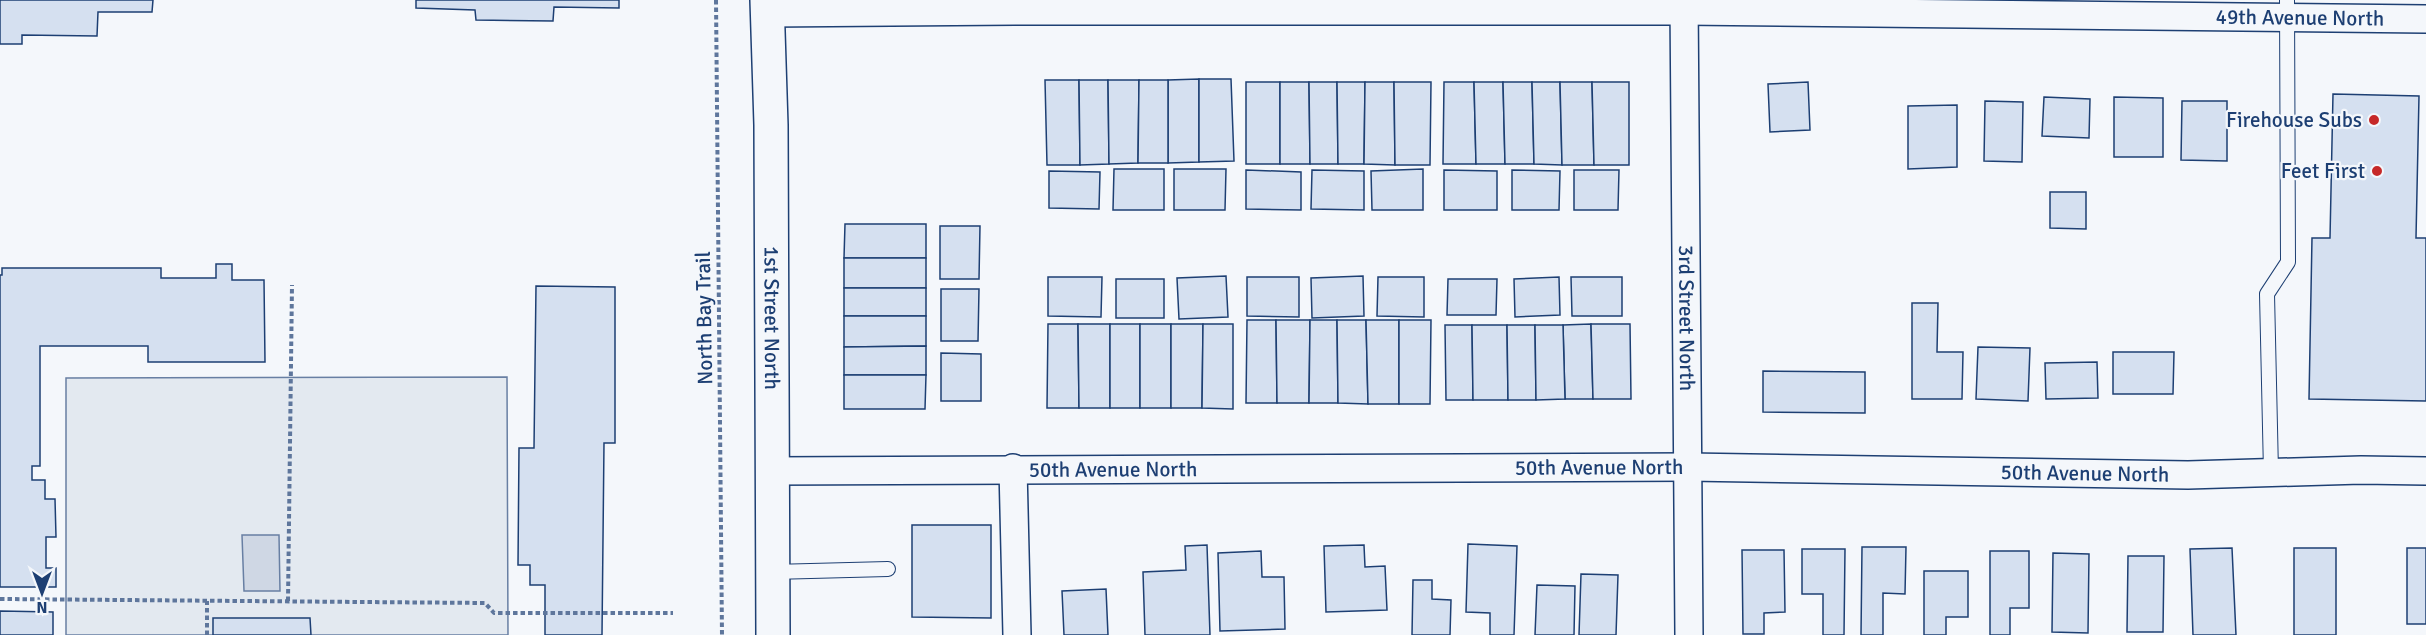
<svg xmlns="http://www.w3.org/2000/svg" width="2426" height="635" font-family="Signika,sans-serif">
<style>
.green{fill:#e3e9f0;stroke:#687fa3;stroke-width:1.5}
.water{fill:#cfd7e4;stroke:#687fa3;stroke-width:1.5}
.building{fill:#d5e0f0;stroke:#1d3f73;stroke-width:1.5}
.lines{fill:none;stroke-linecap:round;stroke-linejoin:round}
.lane-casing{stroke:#1d3f73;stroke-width:16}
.street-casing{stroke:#1d3f73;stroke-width:30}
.secondary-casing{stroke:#1d3f73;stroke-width:36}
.path{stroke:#5e769c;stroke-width:4;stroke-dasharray:4.5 3;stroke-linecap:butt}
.lane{stroke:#f4f7fb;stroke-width:14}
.street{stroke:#f4f7fb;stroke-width:27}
.secondary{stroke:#f4f7fb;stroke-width:33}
.poi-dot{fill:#c62828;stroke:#f4f7fb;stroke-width:2}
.labels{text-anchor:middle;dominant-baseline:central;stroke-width:4.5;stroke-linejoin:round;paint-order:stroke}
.street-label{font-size:21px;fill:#1d3f73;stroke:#f4f7fb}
.poi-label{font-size:21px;fill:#1d3f73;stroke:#f4f7fb;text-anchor:end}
</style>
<rect width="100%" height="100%" fill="#f4f7fb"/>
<polygon class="green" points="507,377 508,635 66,635 66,378"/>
<polygon class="water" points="242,535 279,535 280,591 244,591"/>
<g class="building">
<polygon points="0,0 153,0 152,12 98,12 97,36 22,35 22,44 0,44"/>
<polygon points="416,0 619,0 619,8 554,7 553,21 476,20 475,10 416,8"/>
<polygon points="1199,79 1199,162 1168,163 1168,80"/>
<polygon points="1199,79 1231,79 1234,161 1199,162"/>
<polygon points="1045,80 1079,80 1080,165 1047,165"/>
<polygon points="1079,80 1108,80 1109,164 1080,165"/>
<polygon points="1108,80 1139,80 1138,163 1109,164"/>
<polygon points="1139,80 1168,80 1168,163 1138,163"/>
<rect x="1246" y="82" width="34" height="82"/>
<polygon points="1280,82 1309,82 1310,164 1280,164"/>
<polygon points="1309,82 1337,82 1338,164 1310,164"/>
<polygon points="1337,82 1365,82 1364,164 1338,164"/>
<polygon points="1365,82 1394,82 1395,165 1364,164"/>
<polygon points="1394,82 1431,82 1430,165 1395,165"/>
<polygon points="1444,82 1474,82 1476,164 1443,164"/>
<polygon points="1474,82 1503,82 1505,164 1476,164"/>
<polygon points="1503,82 1532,82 1534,164 1505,164"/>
<polygon points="1532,82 1560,82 1562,165 1534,164"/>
<polygon points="1560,82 1592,82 1594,165 1562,165"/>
<polygon points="1592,82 1629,82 1629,165 1594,165"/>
<polygon points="1808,82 1810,130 1770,132 1768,84"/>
<polygon points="2333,94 2419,96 2416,238 2426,238 2426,401 2309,399 2312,238 2330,238"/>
<polygon points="2044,97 2090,99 2089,138 2042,136"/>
<polygon points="2114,97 2163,98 2163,157 2114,157"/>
<polygon points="1985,101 2023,102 2022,162 1984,161"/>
<polygon points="2182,101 2227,101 2227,161 2181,160"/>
<polygon points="1957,105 1957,167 1908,169 1908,106"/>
<polygon points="1114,169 1164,169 1164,210 1113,210"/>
<polygon points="1174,169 1226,169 1225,210 1174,210"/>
<polygon points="1423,169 1423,210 1372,210 1371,171"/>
<polygon points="1246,170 1301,172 1301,210 1246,209"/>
<polygon points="1312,170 1364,171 1364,210 1311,209"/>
<polygon points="1444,170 1497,171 1497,210 1444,210"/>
<polygon points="1512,170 1560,171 1559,210 1512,210"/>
<polygon points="1574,170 1619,170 1618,210 1574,210"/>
<polygon points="1049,171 1100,172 1099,209 1049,208"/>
<polygon points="2050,192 2086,192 2086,229 2050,228"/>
<polygon points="845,224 926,224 926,258 844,258"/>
<polygon points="940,226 980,226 979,279 940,279"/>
<rect x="844" y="258" width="82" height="30"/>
<polygon points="216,264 232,264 232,280 264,280 265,362 148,362 148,346 40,346 40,466 32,466 32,480 45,480 45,499 55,499 56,537 46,537 46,568 56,568 56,587 0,587 0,275 2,275 2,268 161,268 161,278 216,278"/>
<polygon points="1226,276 1228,317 1179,319 1177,278"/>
<polygon points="1363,276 1364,316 1312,318 1311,278"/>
<polygon points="1048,277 1102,277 1101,317 1048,316"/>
<polygon points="1247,277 1299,277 1299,317 1247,316"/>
<polygon points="1378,277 1424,277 1424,317 1377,316"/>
<polygon points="1559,277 1560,315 1515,317 1514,279"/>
<polygon points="1571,277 1622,277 1622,316 1572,316"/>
<rect x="1116" y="279" width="48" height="39"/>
<polygon points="1448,279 1497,279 1496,315 1447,315"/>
<polygon points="536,286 615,287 615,443 604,443 602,635 545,635 545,585 530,585 530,565 518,565 519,448 534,448"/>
<rect x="844" y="288" width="82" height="28"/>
<polygon points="941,289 979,289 978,341 941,341"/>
<polygon points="1912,303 1938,303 1937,352 1963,352 1962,399 1912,399"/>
<polygon points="844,316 926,316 926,346 844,347"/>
<polygon points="1247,320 1276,320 1277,403 1246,403"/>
<polygon points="1276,320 1310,320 1309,403 1277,403"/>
<polygon points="1310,320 1337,320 1338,403 1309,403"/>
<polygon points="1337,320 1366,320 1368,404 1338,403"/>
<polygon points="1366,320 1399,320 1399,404 1368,404"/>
<polygon points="1399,320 1431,320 1430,404 1399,404"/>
<polygon points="1048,324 1078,324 1079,408 1047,408"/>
<polygon points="1078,324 1110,324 1110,408 1079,408"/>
<rect x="1110" y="324" width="30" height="84"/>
<rect x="1140" y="324" width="31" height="84"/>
<polygon points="1171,324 1203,324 1202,408 1171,408"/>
<polygon points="1203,324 1233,324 1233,409 1202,408"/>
<polygon points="1591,324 1593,399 1565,399 1563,325"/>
<polygon points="1591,324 1630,324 1631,399 1593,399"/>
<polygon points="1445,325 1472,325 1473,400 1446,400"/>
<polygon points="1472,325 1507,325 1508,400 1473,400"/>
<polygon points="1507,325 1535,325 1536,400 1508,400"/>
<polygon points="1535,325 1563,325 1565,399 1536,400"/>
<polygon points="926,346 926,375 844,375 844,347"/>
<polygon points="1978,347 2030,348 2028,401 1976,399"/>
<polygon points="2113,352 2174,352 2173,394 2113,394"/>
<polygon points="941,353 981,354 981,401 941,401"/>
<polygon points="2097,362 2098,398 2046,399 2045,363"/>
<polygon points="1763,371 1865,372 1865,413 1763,412"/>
<polygon points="844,375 926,375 925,409 844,409"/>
<polygon points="912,525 991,525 991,618 912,617"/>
<polygon points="1468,544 1517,546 1514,635 1490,635 1490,613 1466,612"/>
<polygon points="1207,545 1210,635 1145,635 1143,572 1186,570 1185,546"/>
<polygon points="1364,545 1365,567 1385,566 1387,610 1326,612 1324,546"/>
<polygon points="1862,547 1906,547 1905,594 1883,593 1883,635 1861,635"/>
<polygon points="2232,548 2236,635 2193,635 2190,549"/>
<rect x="2294" y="548" width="42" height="87"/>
<rect x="2407" y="548" width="19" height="76"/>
<polygon points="1802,549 1845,549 1844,635 1823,635 1823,594 1802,594"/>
<polygon points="1742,550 1784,550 1785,612 1764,613 1764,634 1743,634"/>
<polygon points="1261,551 1262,577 1284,577 1285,629 1220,631 1218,553"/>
<polygon points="1990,551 2029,551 2029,608 2010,608 2010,635 1990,635"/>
<polygon points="2053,553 2089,554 2088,633 2052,632"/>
<polygon points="2128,556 2164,556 2163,632 2127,632"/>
<polygon points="1924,571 1968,571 1968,617 1946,617 1946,635 1924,635"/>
<polygon points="1581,574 1618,575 1616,635 1579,635"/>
<polygon points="1413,580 1432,580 1432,599 1451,600 1450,635 1412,635"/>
<polygon points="1537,585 1575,586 1574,635 1535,635"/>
<polygon points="1106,589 1108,635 1064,635 1062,591"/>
<polygon points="0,611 53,612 53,635 0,635"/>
<polygon points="213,618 310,618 311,635 213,635"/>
</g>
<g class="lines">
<g class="lane-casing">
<g id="lane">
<polyline points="2271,472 2267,294 2288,262 2287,0"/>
<polyline points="772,572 888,569"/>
</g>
</g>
<g class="street-casing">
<g id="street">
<path id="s1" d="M1684 0 1689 635"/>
<path id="s2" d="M768 13 1015 11H1684L2426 19"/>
<polyline points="1013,468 1017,635"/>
<path id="s3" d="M771 471 1689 467 2188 475 2361 470 2426 471"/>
</g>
</g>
<g class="secondary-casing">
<g id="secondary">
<path id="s4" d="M767 0 771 125 773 635"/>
</g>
</g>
<g class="path">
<polyline points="716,0 722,635"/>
<polyline points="0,599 485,603 494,613 673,613"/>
<polyline points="288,601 292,285"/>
<polyline points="207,635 207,601"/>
</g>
<use href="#lane" class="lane"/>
<use href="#street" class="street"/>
<use href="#secondary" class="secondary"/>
</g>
<g class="poi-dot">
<circle cx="2374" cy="120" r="6"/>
<circle cx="2377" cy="171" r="6"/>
</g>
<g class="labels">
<g class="street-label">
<text stroke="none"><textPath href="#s2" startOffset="1532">49th Avenue North</textPath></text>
<text stroke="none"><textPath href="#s4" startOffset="318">1st Street North</textPath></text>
<text stroke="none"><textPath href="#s1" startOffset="318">3rd Street North</textPath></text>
<text transform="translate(704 318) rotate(-91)">North Bay Trail</text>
<text stroke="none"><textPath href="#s3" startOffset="828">50th Avenue North</textPath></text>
<text stroke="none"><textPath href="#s3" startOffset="342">50th Avenue North</textPath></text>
<text stroke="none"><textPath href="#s3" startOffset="1314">50th Avenue North</textPath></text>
</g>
<g class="poi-label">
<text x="2362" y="120">Firehouse Subs</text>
<text x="2365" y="171">Feet First</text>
</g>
</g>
<g transform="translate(42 593) rotate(180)" stroke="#f4f7fb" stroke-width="4.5" paint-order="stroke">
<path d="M0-4.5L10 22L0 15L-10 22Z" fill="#1d3f73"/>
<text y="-9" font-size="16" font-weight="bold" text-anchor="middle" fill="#1d3f73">N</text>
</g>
</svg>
